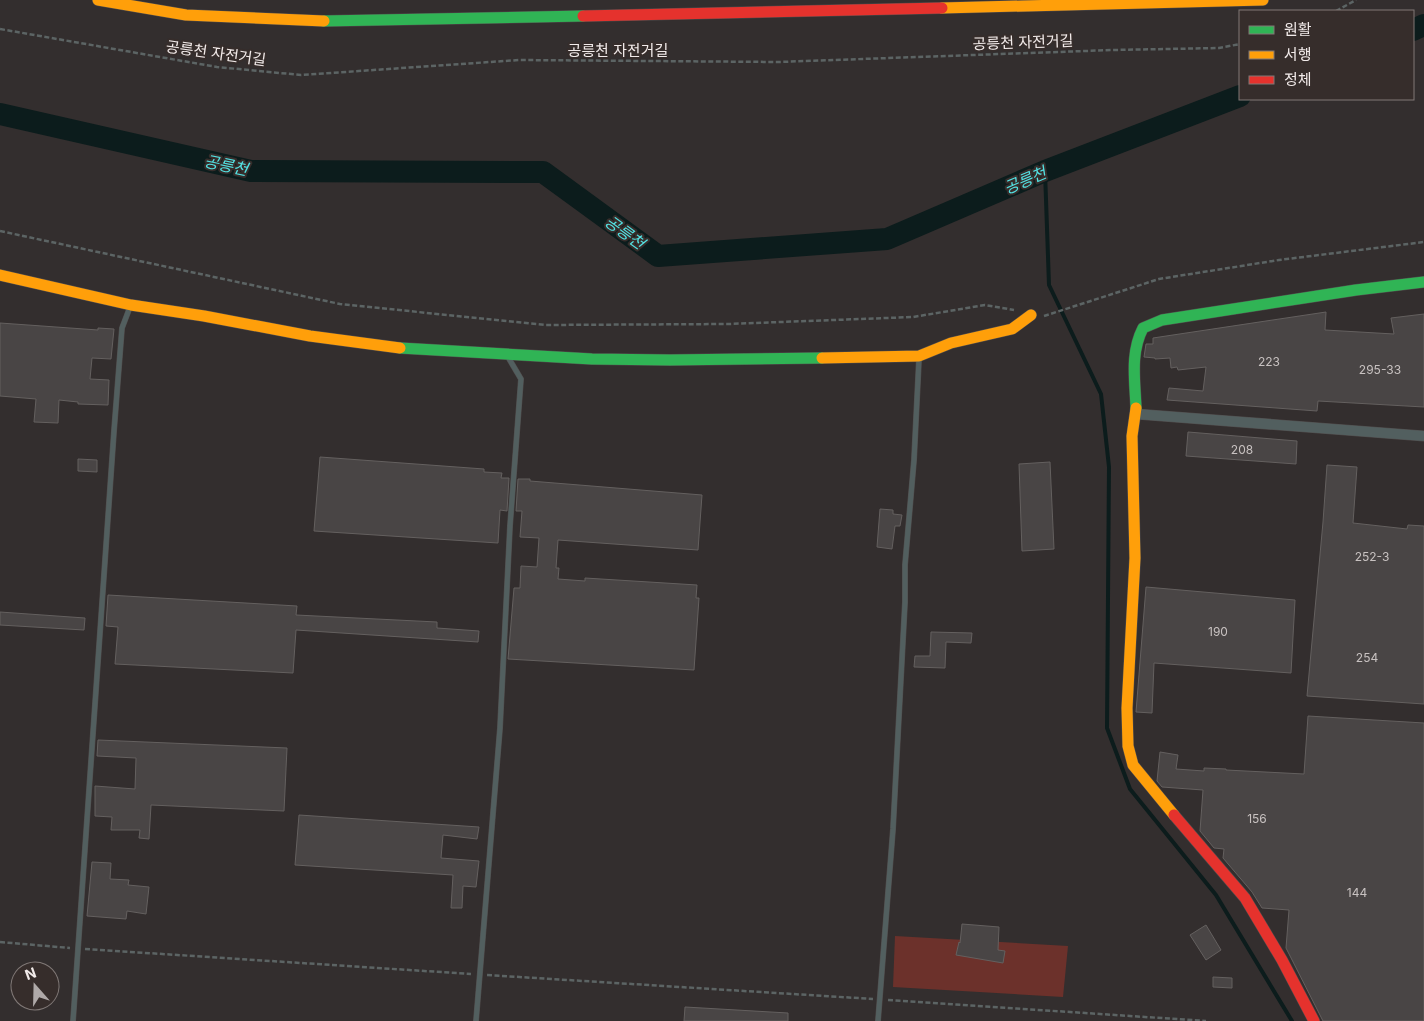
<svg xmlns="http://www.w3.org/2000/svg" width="1424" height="1021" font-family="Inter,'Noto Sans KR',sans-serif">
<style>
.green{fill:#6c312b}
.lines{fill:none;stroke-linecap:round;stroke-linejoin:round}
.stream{stroke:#0c1c1c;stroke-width:4}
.river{stroke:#0c1c1c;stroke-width:22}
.building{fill:#494545;stroke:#64605f}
.lane-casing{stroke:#514d4d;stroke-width:6}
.street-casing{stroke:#514d4d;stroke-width:11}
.fast-casing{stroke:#514d4d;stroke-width:12}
.slow-casing{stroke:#514d4d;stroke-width:12}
.jam-casing{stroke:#514d4d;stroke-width:12}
.path{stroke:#5c6464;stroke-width:2.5;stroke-dasharray:5 2.5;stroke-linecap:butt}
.lane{stroke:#525f5f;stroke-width:5}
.street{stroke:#525f5f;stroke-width:10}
.fast{stroke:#30b455;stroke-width:11}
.slow{stroke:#ff9f0a;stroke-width:11}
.jam{stroke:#e5322d;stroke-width:11}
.labels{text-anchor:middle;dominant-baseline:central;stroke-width:4;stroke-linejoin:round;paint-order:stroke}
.number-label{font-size:12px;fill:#c8c2c1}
.street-label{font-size:15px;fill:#f2ebea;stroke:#362d2b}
.water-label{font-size:16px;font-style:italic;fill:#54e3e4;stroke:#362d2b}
</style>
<rect width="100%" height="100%" fill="#332e2e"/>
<polygon class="green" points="895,936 1068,946 1063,997 893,987"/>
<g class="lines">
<polyline class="stream" points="1045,171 1049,285 1101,394 1109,467 1107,728 1130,789 1216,895 1292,1021"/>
<g class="river">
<polyline points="1413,30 1424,25"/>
<polyline points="0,114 251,171 543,172 658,256 887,239 1045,171 1240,96"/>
</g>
</g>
<g class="building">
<polygon points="1326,312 1325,330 1394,334 1391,318 1424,314 1424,407 1318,401 1317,411 1167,400 1169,388 1203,391 1206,367 1178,370 1177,367 1171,368 1170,358 1155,359 1155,358 1144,357 1146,344 1153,344 1153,338"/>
<polygon points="0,323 98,330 98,328 114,329 111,359 92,358 90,379 109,380 108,405 78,404 78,402 59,400 58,423 34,422 36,399 0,396"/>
<polygon points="1188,432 1297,441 1296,464 1186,456"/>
<polygon points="320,457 484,469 484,472 502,473 501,478 509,478 507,511 500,510 498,543 314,531"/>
<polygon points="78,459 97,460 97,472 78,471"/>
<polygon points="1050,462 1054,549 1022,551 1019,464"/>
<polygon points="1327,465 1357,467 1353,523 1407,529 1408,525 1424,526 1424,704 1307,696 1323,522"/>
<polygon points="518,479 530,479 530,481 702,495 698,550 558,540 556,568 559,568 558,579 585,581 585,578 697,585 696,598 699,598 694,670 508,659 514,588 520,588 521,566 537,567 539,538 520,537 522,511 516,511"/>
<polygon points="880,509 893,510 893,514 902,515 900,526 895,526 892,549 877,547"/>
<polygon points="1146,587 1295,600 1291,673 1154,663 1152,713 1136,712"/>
<polygon points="108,595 297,606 296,615 437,622 437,628 479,631 478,642 296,630 293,673 115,664 118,627 106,626"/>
<polygon points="0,612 85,618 84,630 0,625"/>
<polygon points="931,632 972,633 971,643 946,642 945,668 914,667 915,656 930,656"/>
<polygon points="1308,716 1424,723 1424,1021 1323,1021 1286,948 1289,910 1262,908 1252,892 1223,858 1224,849 1214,848 1200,831 1203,790 1162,787 1157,781 1160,752 1178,755 1176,769 1204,771 1204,768 1226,769 1226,770 1304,774"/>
<polygon points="98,740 287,748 284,811 151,805 149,839 139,838 140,830 111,830 112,817 95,816 95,786 135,789 136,758 97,756"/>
<polygon points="299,815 479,827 477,839 443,835 441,858 479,861 476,887 463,886 462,908 451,908 453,875 295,865"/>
<polygon points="92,862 111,863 110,879 129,880 128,885 149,887 146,914 127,911 126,919 87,916"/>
<polygon points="962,924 999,927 998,950 1005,951 1003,963 956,955 959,942 960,943"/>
<polygon points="1206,925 1221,950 1206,960 1190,935"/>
<polygon points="1213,977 1232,978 1232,988 1213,987"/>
<polygon points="685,1007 788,1013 788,1021 684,1021"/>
</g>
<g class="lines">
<g class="lane-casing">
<g id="lane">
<polyline points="73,1021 114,431 122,328 130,307"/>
<polyline points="476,1021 500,728 510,526 521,379 508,357"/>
<polyline points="878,1021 893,829 905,602 905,565 914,460 919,359"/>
</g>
</g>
<g class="street-casing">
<polyline id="street" points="1136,414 1424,436"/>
</g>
<g class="fast-casing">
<g id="fast">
<polyline points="324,21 583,16"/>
<polyline points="400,348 592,359 670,360 822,358"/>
<path d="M1136 408C1135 380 1130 353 1143 328L1162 320 1356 290 1424 282"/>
</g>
</g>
<g class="slow-casing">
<g id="slow">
<polyline points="98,0 186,15 324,21"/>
<polyline points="942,8 1263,0"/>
<polyline points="0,275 131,305 204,316 310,336 400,348"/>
<polyline points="822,358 919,356 951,343 1012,329 1031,315"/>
<polyline points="1136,408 1132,436 1135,558 1127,708 1128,746 1133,765 1174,815"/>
</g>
</g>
<g class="jam-casing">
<g id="jam">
<polyline points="583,16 942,8"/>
<polyline points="1174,815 1245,898 1282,960 1314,1021"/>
</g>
</g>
<g class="path">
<polyline points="1336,11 1356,0"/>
<polyline points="0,29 217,67 301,75 519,60 778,62 1113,50 1219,48 1240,44"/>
<polyline points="0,231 340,304 545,325 728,324 913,317 985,305 1014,310"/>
<polyline points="1044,316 1159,279 1279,260 1424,242"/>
<polyline points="0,942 70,948"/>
<polyline points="85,949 471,974"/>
<polyline points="487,975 873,999"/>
<polyline points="888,1000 1206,1021"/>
</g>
<use href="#lane" class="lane"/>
<use href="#street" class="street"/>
<use href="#fast" class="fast"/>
<use href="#slow" class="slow"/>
<use href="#jam" class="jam"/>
</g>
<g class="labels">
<g class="number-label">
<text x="1269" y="361">223</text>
<text x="1380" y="369">295-33</text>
<text x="1242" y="449">208</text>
<text x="1372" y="556">252-3</text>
<text x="1218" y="631">190</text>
<text x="1367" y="657">254</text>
<text x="1257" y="818">156</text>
<text x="1357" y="892">144</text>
</g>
<g class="street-label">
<text transform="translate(1023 42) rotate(-2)">공릉천 자전거길</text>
<text x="618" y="50">공릉천 자전거길</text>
<text transform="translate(216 53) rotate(8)">공릉천 자전거길</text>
</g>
<g class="water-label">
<text transform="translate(226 165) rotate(12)">공릉천</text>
<text transform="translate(1025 180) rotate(-23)">공릉천</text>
<text transform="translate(625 232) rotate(36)">공릉천</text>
</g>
</g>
<rect x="1239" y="10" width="175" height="90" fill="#362d2b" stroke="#817977"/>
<rect x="1249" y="26" width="25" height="8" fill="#30b455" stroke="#817977"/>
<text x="1284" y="35" font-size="15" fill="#f2ebea">원활</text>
<rect x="1249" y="51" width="25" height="8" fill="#ff9f0a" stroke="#817977"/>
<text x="1284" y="60" font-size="15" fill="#f2ebea">서행</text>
<rect x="1249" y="76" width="25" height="8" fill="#e5322d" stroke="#817977"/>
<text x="1284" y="85" font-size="15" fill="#f2ebea">정체</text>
<g transform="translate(35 986) rotate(340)"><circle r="24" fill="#362d2b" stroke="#817977"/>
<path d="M0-4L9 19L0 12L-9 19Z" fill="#afa9a8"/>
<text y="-8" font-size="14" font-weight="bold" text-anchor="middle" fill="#f2ebea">N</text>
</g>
</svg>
